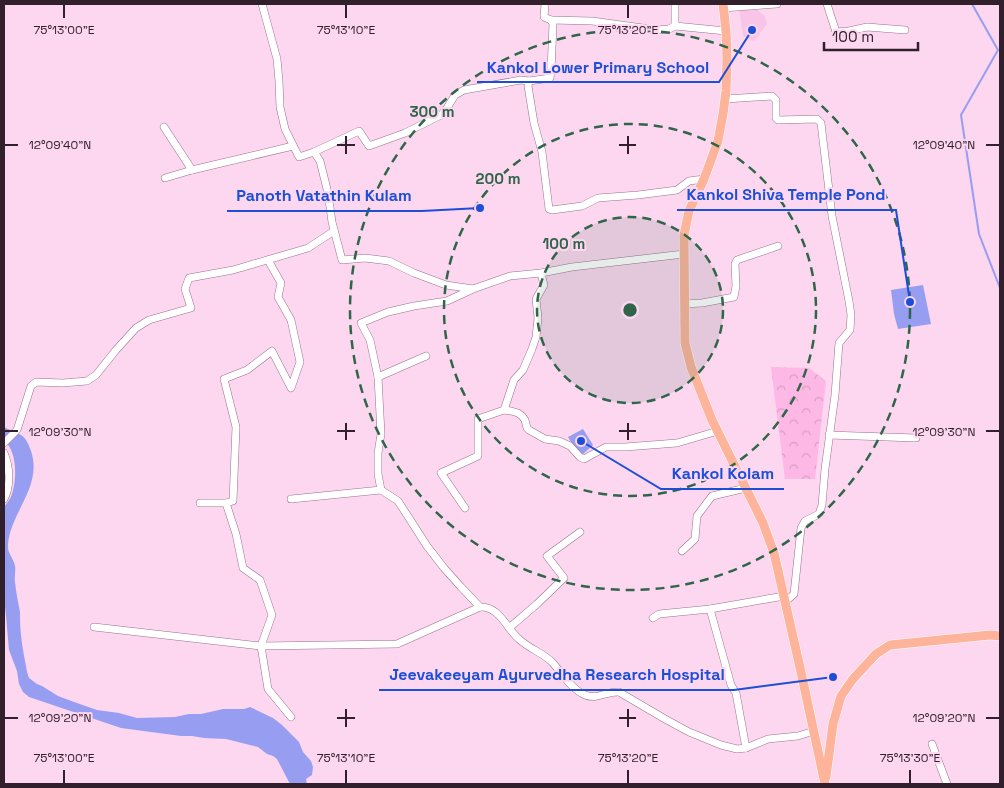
<svg xmlns="http://www.w3.org/2000/svg" width="1004" height="788" font-family="'Space Grotesk',sans-serif">
<style>
.built{fill:#f8c4e7}
.park{fill:url(#park-crowns)}
.water{fill:#979ef2}
.lines{fill:none;stroke-linecap:round;stroke-linejoin:round}
.stream{stroke:#979ef2;stroke-width:2}
.minor-casing{stroke:#9a718d;stroke-width:8}
.major-casing{stroke:#fff;stroke-width:10}
.minor{stroke:#fff;stroke-width:7}
.major{stroke:#fdb49b;stroke-width:9}
.ticks{fill:none;stroke:#31202b;stroke-width:2}
.ring{fill:none;stroke:#31654a;stroke-width:2.5;stroke-dasharray:9 6}
.ticks-label{font-size:12px;text-anchor:middle;fill:#31202b;stroke:#fcd7ef;stroke-width:4;stroke-linejoin:round;paint-order:stroke}
.centre{fill:#31654a;stroke:#fcd7ef;stroke-width:2.5}
.ring-label{font-size:15px;text-anchor:middle;font-weight:bold;fill:#31654a;stroke:#fcd7ef;stroke-width:4;stroke-linejoin:round;paint-order:stroke}
.leader{fill:none;stroke:#1d4ed8;stroke-width:2}
.callout-dot{fill:#1d4ed8;stroke:#fcd7ef;stroke-width:2}
.callout-label{font-size:16px;text-anchor:middle;font-weight:bold;fill:#1d4ed8;stroke:#fcd7ef;stroke-width:4;stroke-linejoin:round;paint-order:stroke}
</style>
<defs>
<pattern id="park-crowns" width="20" height="18" patternUnits="userSpaceOnUse" patternTransform="scale(1.25)"><rect width="20" height="18" fill="#fdb8e6"/><path d="M2 6a3 3 0 1 1 6 0M12 15a3 3 0 1 1 6 0" fill="none" stroke="#d99ec5"/></pattern>
</defs>
<rect width="100%" height="100%" fill="#fcd7ef"/>
<polygon class="built" points="753,7 765,16 767,24 754,41 743,36 739,8"/>
<polygon class="park" points="771,367 809,368 826,381 815,479 785,479"/>
<g class="water">
<polygon points="923,285 931,324 898,329 894,314 891,290"/>
<path d="M4 427C9 430 16 432 21 435 26 438 29 445 31 451 43 487 10 512 8 545 7 553 14 559 15 566 16 571 14 577 15 582 16 592 18 602 20 612 20 619 20 627 21 635 22 647 25 660 27 672L29 678 37 684 42 686 58 696 74 702 97 710 119 713 137 718 175 717 189 714H201L223 709H244L250 707 273 718 282 725 299 742 303 752 311 761 313 767 312 775 306 779 307 784H290L277 759 273 756 267 754 258 747 226 739 204 738 192 736H181L121 728 29 697 23 692 19 684 17 671 9 650 6 616 4 598V507C6 504 9 501 11 497 17 481 18 452 4 440Z"/>
<polygon points="583,429 593,445 580,457 568,437"/>
</g>
<g class="lines">
<polyline class="stream" points="972,4 998,50 961,115 979,234 1000,288"/>
<g class="minor-casing">
<g id="minor">
<polyline points="262,4 277,59 279,81 280,107 285,129 299,157 314,152 320,161 328,193 332,222 342,260 365,258 389,261 414,273 446,285 473,289 510,276 541,273 572,267 684,254"/>
<polyline points="545,4 544,17 551,20 553,24 551,71 550,78 529,81 528,86 534,123 542,152 549,209 552,210 582,206 598,198 638,195 677,190 689,181 704,179"/>
<polyline points="675,4 675,26"/>
<polyline points="827,4 836,32 849,31 867,27 905,30"/>
<polyline points="723,8 777,4"/>
<polyline points="551,20 592,21 657,30 669,29 675,26 726,31"/>
<polyline points="725,99 772,96 776,100 776,118 778,120 817,119 821,123 832,216 849,301 851,315 850,330 839,343 835,395 825,469 822,505 819,514 805,521 801,528 794,594 785,602"/>
<polyline points="164,127 192,170"/>
<polyline points="314,152 359,131 369,146 405,133 441,115 447,108 455,95 464,90 521,80 529,81"/>
<polyline points="165,178 192,170 293,146"/>
<path d="M473 289 447 301 414 306 388 312 361 323 370 340 378 377 381 434 378 453V474L381 490 398 501 427 546 444 568 461 587 480 607C500 606 507 630 520 640 530 649 543 653 552 662 562 673 571 689 585 695 597 700 607 691 619 692L665 719 689 732 721 745 737 749 746 748 768 739 798 736 814 731"/>
<polyline points="684,304 702,303 734,297 736,286 735,264 737,260 778,246"/>
<polyline points="378,377 426,356"/>
<polyline points="504,410 514,380 523,370 532,349 536,337 538,318 536,299 544,285 541,273"/>
<polyline points="829,435 916,438"/>
<polyline points="4,443 17,430 31,386 36,382 63,383 87,381 96,375 116,350 136,328 149,320 191,308 185,289 189,278 233,270 308,248 334,231"/>
<path d="M4 453C10 467 11 486 4 499"/>
<polyline points="291,499 381,490"/>
<polyline points="200,503 226,503 236,534 243,568 260,580 272,615 261,646 268,689 291,717"/>
<polyline points="226,503 233,501 236,427 224,379 247,370 272,351 291,388 300,362 291,320 278,297 281,283 268,260"/>
<polyline points="465,508 441,473 478,456 478,419 504,410 511,411 518,413 522,416 525,420 527,428 529,430 545,439 559,441 570,446 580,457 584,459 606,447 625,447 677,443 718,431"/>
<polyline points="682,551 695,539 697,516 712,496 746,488"/>
<polyline points="653,618 659,614 710,609"/>
<polyline points="94,627 261,646 397,644 480,607"/>
<polyline points="509,628 537,604 564,578 547,556 580,532"/>
<polyline points="932,744 947,784"/>
<polyline points="746,748 736,693 731,685 710,609 784,596"/>
</g>
</g>
<g class="major-casing">
<g id="major">
<polyline points="723,4 726,31 727,57 726,91 723,114 718,141 704,179 689,211 684,235 685,343 691,367 712,420 763,523 774,553 801,672 825,784"/>
<polyline points="826,777 833,724 841,696 853,679 876,654 890,645 990,635 1000,636"/>
</g>
</g>
<use href="#minor" class="minor"/>
<use href="#major" class="major"/>
</g>
<path class="ticks" d="M64 5V18M346 5V18M628 5V18M346 136V154M628 136V154M5 145H18M337 145H355M619 145H636M986 145H999M346 423V440M628 423V440M5 431H18M337 431H355M619 431H636M986 431H999M346 709V727M628 709V727M5 718H18M337 718H355M619 718H636M986 718H999M64 770V783M346 770V783M628 770V783M910 770V783"/>
<circle cx="630" cy="310" r="93" fill="#31654a" fill-opacity=".12"/>
<g class="ring">
<circle cx="630" cy="310" r="93"/>
<circle cx="630" cy="310" r="186"/>
<circle cx="630" cy="310" r="280"/>
</g>
<g class="ticks-label">
<text x="64" y="34">75°13'00"E</text>
<text x="346" y="34">75°13'10"E</text>
<text x="628" y="34">75°13'20"E</text>
<text x="60" y="149">12°09'40"N</text>
<text x="944" y="149">12°09'40"N</text>
<text x="60" y="436">12°09'30"N</text>
<text x="944" y="436">12°09'30"N</text>
<text x="60" y="722">12°09'20"N</text>
<text x="944" y="722">12°09'20"N</text>
<text x="64" y="762">75°13'00"E</text>
<text x="346" y="762">75°13'10"E</text>
<text x="628" y="762">75°13'20"E</text>
<text x="910" y="762">75°13'30"E</text>
</g>
<circle cx="630" cy="310" r="8" class="centre"/>
<g class="ring-label">
<text x="432" y="117">300 m</text>
<text x="498" y="184">200 m</text>
<text x="564" y="249">100 m</text>
</g>
<path class="leader" d="M752 30L719 82H477M910 302L896 210H677M480 208L422 211H227M581 441L661 489H784M833 677L734 690H379"/>
<g class="callout-dot">
<circle cx="752" cy="30" r="5"/>
<circle cx="910" cy="302" r="5"/>
<circle cx="480" cy="208" r="5"/>
<circle cx="581" cy="441" r="5"/>
<circle cx="833" cy="677" r="5"/>
</g>
<g class="callout-label">
<text x="598" y="73">Kankol Lower Primary School</text>
<text x="786" y="200">Kankol Shiva Temple Pond</text>
<text x="324" y="201">Panoth Vatathin Kulam</text>
<text x="723" y="479">Kankol Kolam</text>
<text x="557" y="680">Jeevakeeyam Ayurvedha Research Hospital</text>
</g>
<rect width="1004" height="788" fill="none" stroke="#31202b" stroke-width="10"/>
<path d="M824 42v8h94v-8" fill="none" stroke="#31202b" stroke-width="2.5"/>
<text x="832" y="42" font-size="15" fill="#31202b" stroke="#fcd7ef" stroke-width="4" paint-order="stroke">100 m</text>
</svg>
